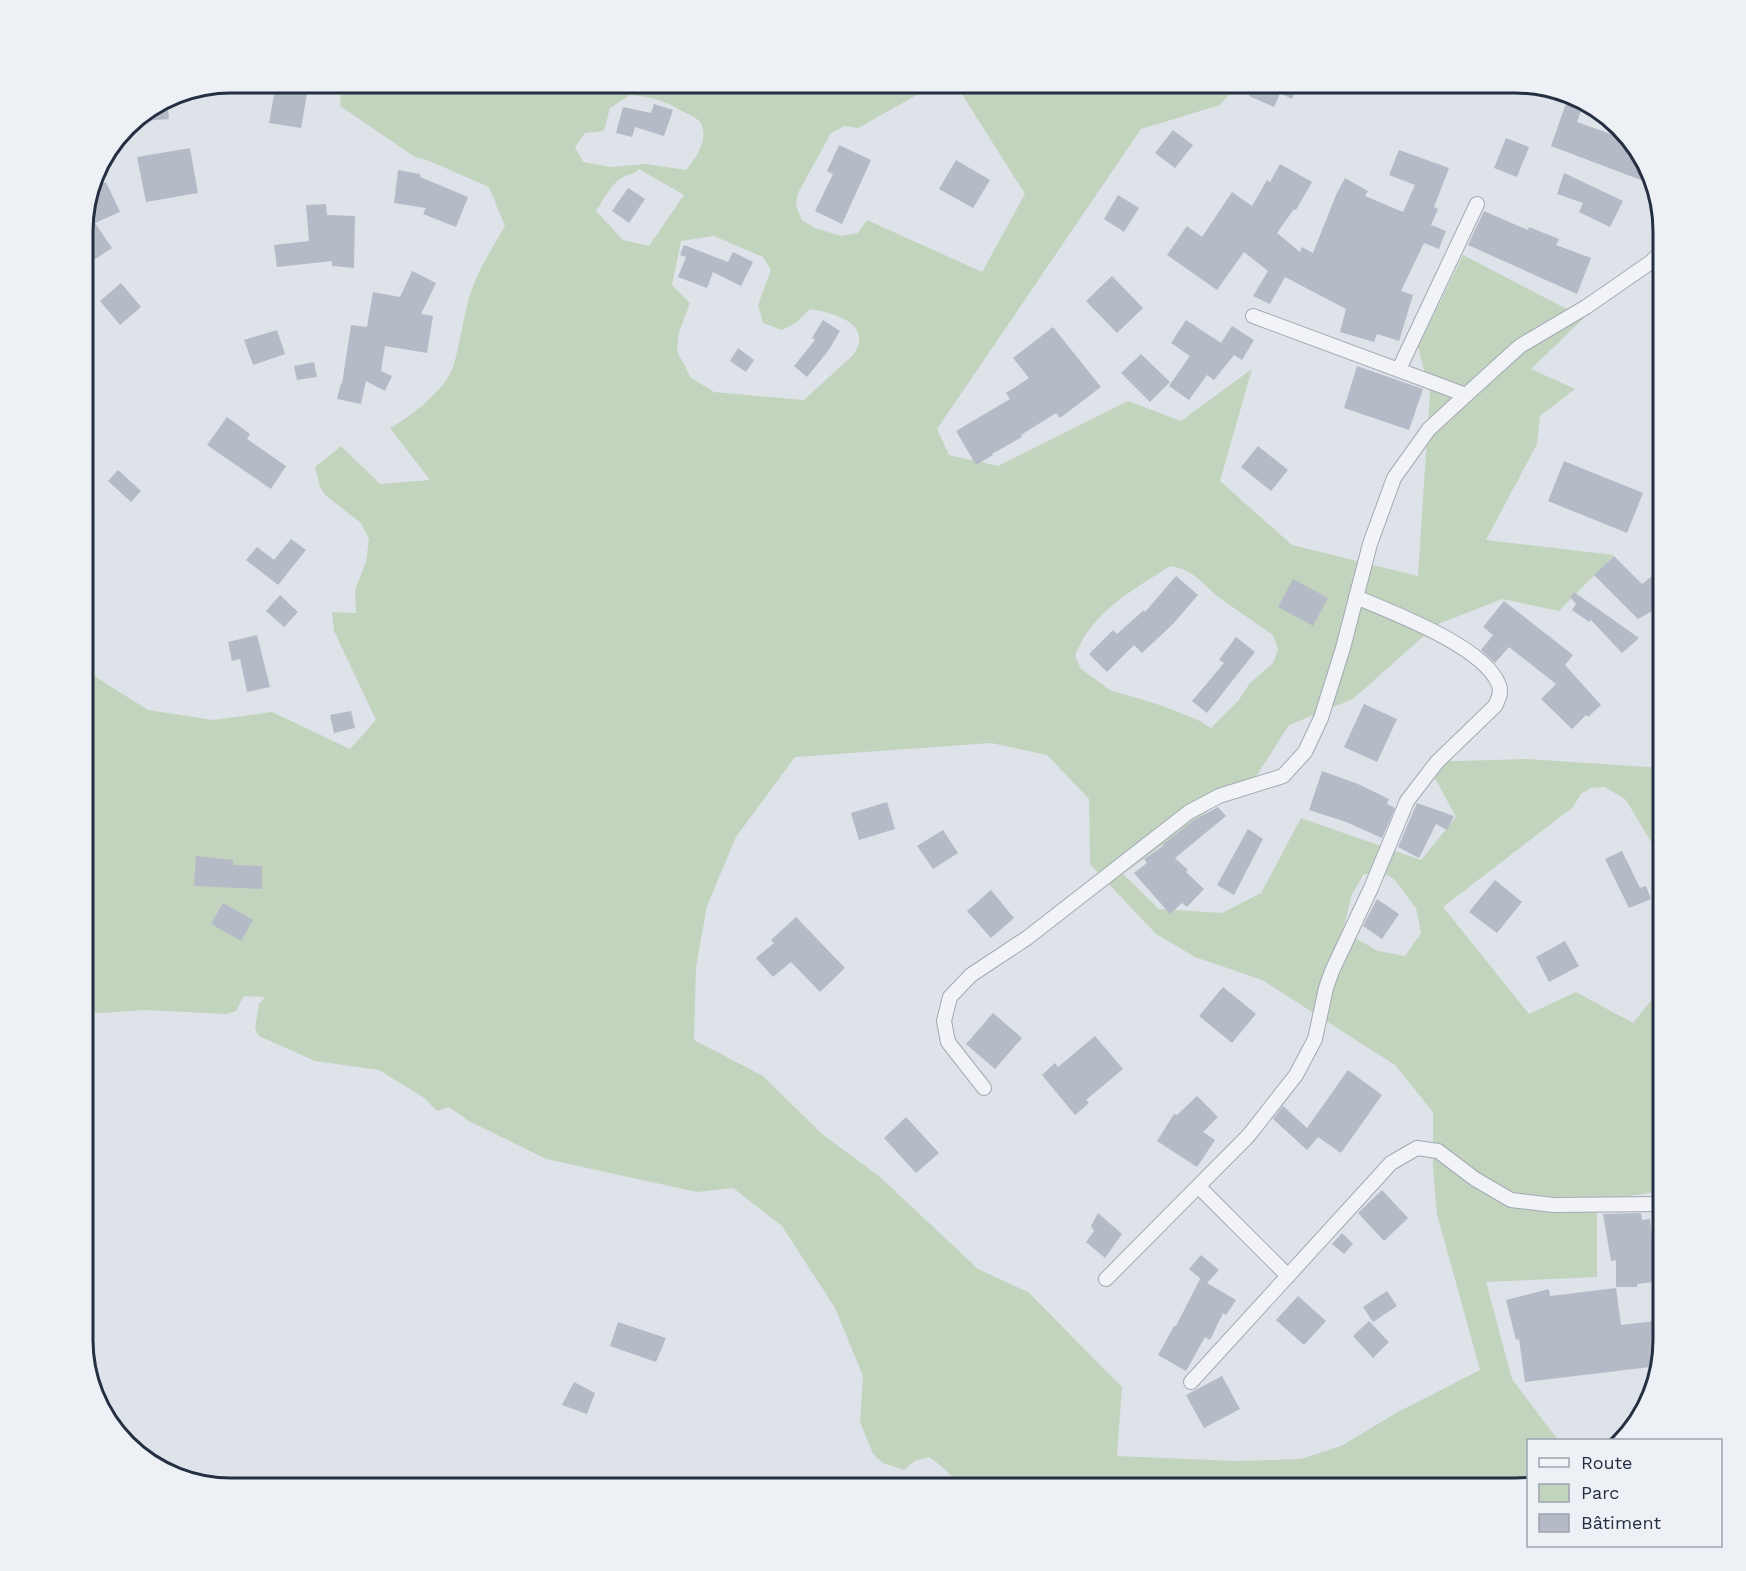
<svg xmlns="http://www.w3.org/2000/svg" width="1746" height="1571" font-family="'Work Sans',sans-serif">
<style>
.green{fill:#c3d4be;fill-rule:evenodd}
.building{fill:#b4bbc7}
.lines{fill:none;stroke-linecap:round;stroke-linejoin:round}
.street-casing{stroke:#a3a9b4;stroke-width:16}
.street{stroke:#f1f3f7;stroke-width:14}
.rim{fill:none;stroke:#252f42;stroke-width:3}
</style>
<rect width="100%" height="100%" fill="#dee2e9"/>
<path class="green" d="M342 83H592L606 92 617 93 629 83H938L858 128 845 126 831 133 798 193 796 206 802 220 815 228 841 236 858 233 867 220 982 272 1025 194 955 83H1240L1220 105 1141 129 937 429 949 455 998 466 1128 401 1181 421 1252 369 1220 481 1292 545 1418 576 1430 392 1418 347 1463 255 1584 318 1531 369 1575 389 1540 416 1537 444 1486 540 1614 555 1559 611 1502 599 1436 625 1353 699 1289 725 1257 775 1123 874 1159 909 1222 913 1261 893 1301 818 1421 860 1456 817 1426 762 1527 759 1663 768V895L1661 894 1659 855 1626 800 1605 787 1591 788 1581 794 1573 807 1443 907 1529 1014 1576 992 1633 1023 1663 986V1191L1597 1201V1277L1486 1282 1512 1379 1558 1440H1528V1486L1514 1488H964L941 1466 929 1457 915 1461 904 1470 883 1463 873 1454 860 1422 863 1376 835 1308 782 1226 733 1188 697 1192 546 1159 469 1121 449 1107 437 1111 423 1097 379 1070 315 1061 259 1036 255 1028 259 1004 265 997 244 996 236 1011 227 1014 145 1010 104 1013 83 1012V669L148 710 213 720 272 712 350 749 376 720 334 631 332 612 356 613 355 590 366 562 369 539 361 523 325 495 320 487 315 467 341 446 380 484 430 480 390 428C412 416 447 389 454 364 462 336 464 305 476 279 484 261 495 243 505 226L489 187 427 160 415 157 340 106ZM630 95C655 98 661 99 684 112 689 115 697 118 700 122 710 138 696 158 686 170L646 164 611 167 583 162 575 147 585 133 604 131 610 108ZM639 169 684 195 649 246 623 240 596 211C603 200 610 186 621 178 627 174 634 175 639 169ZM714 236 763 257 771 270 758 305 763 323 782 330 797 322 810 309C834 313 875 324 853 355L804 400 714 392 691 378 677 351 679 332 690 303 672 285 681 241ZM1170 566C1197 570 1204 587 1224 601 1239 612 1255 622 1270 633L1273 635 1278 649 1273 663 1250 683 1238 701 1211 728 1200 721 1160 705 1110 690 1081 669 1075 656C1091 612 1133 590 1170 566ZM991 743 1047 755 1089 799 1090 864 1156 934 1195 957 1262 980 1395 1065 1433 1112V1168L1437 1214 1480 1370 1396 1413 1341 1446 1301 1459 1236 1461 1117 1456 1122 1387 1028 1292 978 1269 880 1177 822 1134 763 1076 694 1040 696 967 707 906 736 837 795 757ZM1364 874H1385L1394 879 1416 908 1421 933 1405 956 1378 951 1343 931 1352 894Z"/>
<g class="building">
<polygon points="1255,82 1300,82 1292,99 1280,93 1274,107 1249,96"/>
<polygon points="276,83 308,88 301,128 269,123"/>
<polygon points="1569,95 1584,102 1577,122 1630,141 1652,174 1654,185 1551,146"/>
<polygon points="167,98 169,119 131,122 133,120"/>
<polygon points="654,104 673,110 664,136 635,127 632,137 616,133 623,107 651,113"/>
<polygon points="1173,130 1193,145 1175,168 1155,153"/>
<polygon points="1506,138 1529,147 1517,177 1494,168"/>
<polygon points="839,145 871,160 842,224 815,211 833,174 827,171"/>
<polygon points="190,148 198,193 146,202 137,157"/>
<polygon points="1399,150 1449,168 1434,207 1438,209 1431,225 1446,231 1439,249 1424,243 1401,291 1413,295 1399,341 1377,334 1374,342 1340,332 1346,309 1285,277 1270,304 1253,296 1268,271 1244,252 1217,290 1167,255 1187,226 1202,237 1232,192 1252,206 1267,180 1270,182 1280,164 1312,182 1296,210 1294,209 1277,233 1300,252 1302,247 1313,253 1336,195 1345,178 1368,191 1365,196 1403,212 1415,185 1389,175"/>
<polygon points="956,160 990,180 973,208 939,189"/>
<polygon points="398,170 420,174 420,177 468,197 456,227 423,214 426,208 394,203"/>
<polygon points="1564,173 1623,201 1610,227 1579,212 1583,203 1557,194"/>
<polygon points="106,182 120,212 95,223 87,206 92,189"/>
<polygon points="628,188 645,199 629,223 612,211"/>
<polygon points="1118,195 1139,208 1124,232 1104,219"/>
<polygon points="326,204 327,215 355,216 354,268 332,266 332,261 277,267 274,245 309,241 306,205"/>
<polygon points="1484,211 1528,230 1529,227 1559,239 1556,245 1591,258 1577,294 1468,245"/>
<polygon points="95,223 112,248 83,267 83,231"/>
<polygon points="684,245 728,262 733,252 753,262 741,286 713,272 707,288 678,277 686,257 680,255"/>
<polygon points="412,271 436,283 421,314 433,316 427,353 385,346 381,371 392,376 385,391 366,381 361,404 337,399 341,383 342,384 351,325 367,327 373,292 400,297"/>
<polygon points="1112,276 1143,308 1117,333 1086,301"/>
<polygon points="121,283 141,307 120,325 100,301"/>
<polygon points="823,320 840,331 828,351 807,377 794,366 815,340 812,338"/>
<polygon points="1186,320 1221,343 1232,326 1254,340 1242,360 1234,355 1214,380 1207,375 1189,400 1169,386 1190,356 1171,343"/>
<polygon points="1053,327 1101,387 1060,418 1056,413 1021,435 1022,437 992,454 993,455 976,465 956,431 1010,399 1006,393 1029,378 1013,358"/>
<polygon points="277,330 285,354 253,365 244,340"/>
<polygon points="738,348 754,360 746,372 730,361"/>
<polygon points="1141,354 1170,382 1150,402 1121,373"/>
<polygon points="314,362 317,377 297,380 294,366"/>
<polygon points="1357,366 1423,389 1409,430 1344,408"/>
<polygon points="227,417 250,434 247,439 286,466 271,489 207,445"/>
<polygon points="1258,446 1288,470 1271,491 1241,467"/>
<polygon points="1564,461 1643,493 1627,533 1548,501"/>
<polygon points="118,470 141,491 131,502 108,481"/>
<polygon points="291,539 306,550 278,585 246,560 257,547 274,560"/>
<polygon points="1614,556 1642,584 1652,576 1663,591 1663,605 1638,619 1594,575"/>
<polygon points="1176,576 1198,595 1173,624 1142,653 1134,645 1107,672 1089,654 1113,630 1117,634 1144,610 1145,612"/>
<polygon points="1293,579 1328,598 1313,626 1278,607"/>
<polygon points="1574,592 1639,638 1622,653 1591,620 1589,622 1572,610 1576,604 1570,597"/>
<polygon points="280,595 298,612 284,627 266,611"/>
<polygon points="1504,601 1573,655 1565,665 1601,705 1588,717 1586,715 1572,729 1541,699 1556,684 1509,647 1495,663 1481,650 1493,635 1483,627"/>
<polygon points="257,635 270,687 247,692 240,659 232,661 228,642"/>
<polygon points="1236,637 1255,652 1207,713 1192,701 1224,663 1219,660"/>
<polygon points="1364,704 1397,719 1377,762 1344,747"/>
<polygon points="351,711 355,728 334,733 330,715"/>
<polygon points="1322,771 1358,784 1389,799 1387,804 1395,808 1382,838 1346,822 1309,810"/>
<polygon points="887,802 895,829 859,840 851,813"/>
<polygon points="1417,803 1454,816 1447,830 1436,824 1419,858 1398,847"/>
<polygon points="1218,807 1226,816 1175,858 1188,870 1186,872 1204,889 1187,907 1182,903 1170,914 1134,873 1147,863 1144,859 1163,846 1162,845 1194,820"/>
<polygon points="1248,829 1263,839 1234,895 1217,885"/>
<polygon points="943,830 958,853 933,869 917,846"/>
<polygon points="1622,851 1640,888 1646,886 1651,899 1629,908 1605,859"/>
<polygon points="196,856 233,860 233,865 262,866 262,889 194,886"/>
<polygon points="1495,880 1522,902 1497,933 1469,912"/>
<polygon points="991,890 1014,918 991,938 967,911"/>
<polygon points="1377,899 1399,914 1382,939 1363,926"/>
<polygon points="223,903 253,920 241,941 211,924"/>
<polygon points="796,917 845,968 820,992 791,962 773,977 756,958 774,943 771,940"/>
<polygon points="1565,941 1579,966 1549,982 1536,957"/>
<polygon points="1223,987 1256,1014 1232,1043 1199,1016"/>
<polygon points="993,1013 1022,1038 995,1069 966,1044"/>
<polygon points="1095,1036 1123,1069 1086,1100 1089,1103 1075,1115 1042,1075 1055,1063 1058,1067"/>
<polygon points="1348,1070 1382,1095 1341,1153 1318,1137 1307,1150 1273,1119 1283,1106 1307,1128"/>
<polygon points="1197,1096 1218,1117 1203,1132 1215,1140 1197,1167 1157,1141 1174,1114 1177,1115"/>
<polygon points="906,1117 939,1153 916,1173 884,1138"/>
<polygon points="1382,1190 1408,1218 1384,1241 1358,1213"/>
<polygon points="1098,1213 1122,1234 1105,1258 1086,1242 1094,1231 1091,1226"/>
<polygon points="1641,1213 1642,1220 1650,1219 1654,1259 1663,1259 1663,1281 1637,1284 1637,1287 1616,1287 1616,1260 1611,1261 1603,1214"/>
<polygon points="1342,1233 1353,1244 1344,1254 1332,1244"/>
<polygon points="1201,1255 1219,1270 1207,1283 1236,1300 1226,1315 1223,1313 1210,1340 1205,1337 1186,1371 1158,1355 1174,1326 1176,1326 1200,1279 1203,1281 1189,1269"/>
<polygon points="1616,1288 1621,1325 1663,1320 1663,1349 1659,1366 1525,1382 1519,1339 1516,1340 1506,1300 1549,1289 1550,1296"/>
<polygon points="1387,1291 1397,1306 1373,1322 1363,1307"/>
<polygon points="1298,1296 1326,1321 1304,1345 1276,1320"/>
<polygon points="1369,1321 1389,1342 1373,1358 1353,1336"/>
<polygon points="618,1322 666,1338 656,1362 610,1346"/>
<polygon points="1222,1376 1240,1409 1204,1428 1186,1395"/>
<polygon points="574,1382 595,1393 587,1414 562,1405"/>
</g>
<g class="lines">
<g class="street-casing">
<g id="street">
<polyline points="1253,316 1466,395 1520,346 1586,307 1651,262 1663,250"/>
<polyline points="1399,369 1477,204"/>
<polyline points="984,1088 948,1042 944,1021 950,997 971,975 1027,938 1189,812 1219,796 1283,776 1305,752 1321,718 1343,648 1370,544 1394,478 1429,429 1466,395"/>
<polyline points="1199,1187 1288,1276"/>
<path d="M1106 1279 1249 1135 1296 1075 1315 1039 1326 988 1332 971 1371 888 1407 801 1437 762 1495 706C1498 700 1502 693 1499 685 1484 646 1393 613 1356 597"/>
<polyline points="1191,1382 1391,1163 1417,1148 1438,1151 1475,1179 1511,1200 1553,1205 1663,1204"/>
</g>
</g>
<use href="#street" class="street"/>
</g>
<path d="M0 0H1746V1571H0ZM231 93H1515A138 138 0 0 1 1653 231V1340A138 138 0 0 1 1515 1478H231A138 138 0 0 1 93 1340V231A138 138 0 0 1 231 93Z" fill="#edf1f6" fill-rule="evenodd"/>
<path class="rim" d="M231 93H1515A138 138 0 0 1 1653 231V1340A138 138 0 0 1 1515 1478H231A138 138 0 0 1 93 1340V231A138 138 0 0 1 231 93Z"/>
<rect x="1527" y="1439" width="195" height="108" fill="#edf1f6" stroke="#9da3ae" stroke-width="1.5"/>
<rect x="1539" y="1458" width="30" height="9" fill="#f1f3f7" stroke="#9da3ae" stroke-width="1.5"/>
<text x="1581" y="1469" font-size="18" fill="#252f42">Route</text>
<rect x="1539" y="1484" width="30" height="18" fill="#c3d4be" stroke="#9da3ae" stroke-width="1.5"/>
<text x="1581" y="1499" font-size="18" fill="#252f42">Parc</text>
<rect x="1539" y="1514" width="30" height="18" fill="#b4bbc7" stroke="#9da3ae" stroke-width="1.5"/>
<text x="1581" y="1529" font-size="18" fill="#252f42">Bâtiment</text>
</svg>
